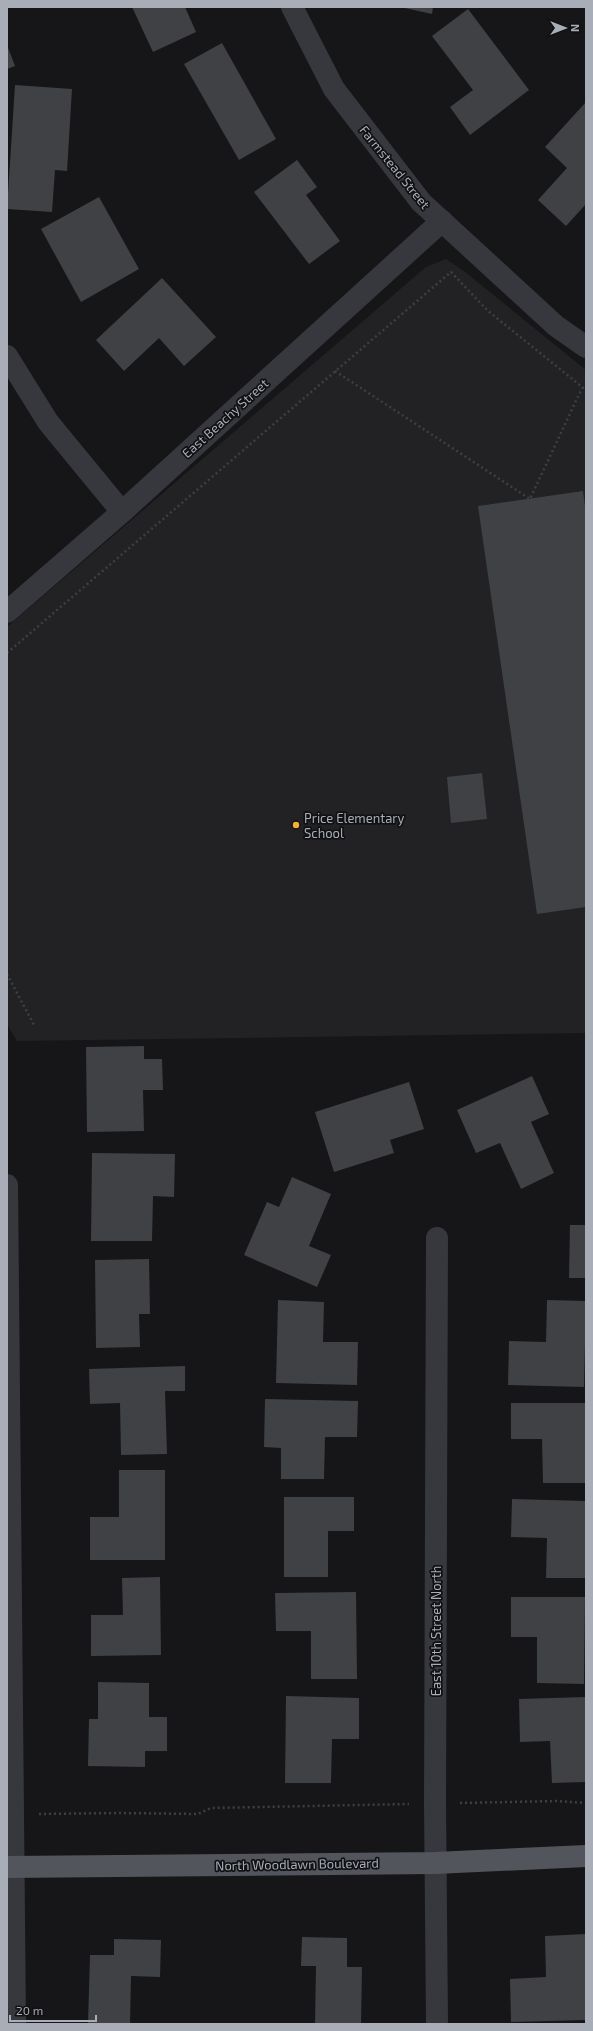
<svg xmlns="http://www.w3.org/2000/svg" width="593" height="2031" font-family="'Exo 2',sans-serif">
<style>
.built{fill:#222225}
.building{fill:#404145}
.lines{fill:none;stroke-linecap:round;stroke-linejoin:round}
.path{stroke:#3d3f44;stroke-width:2.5;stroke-dasharray:2 3;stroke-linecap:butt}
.minor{stroke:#37383d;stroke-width:22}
.major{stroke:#53555c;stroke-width:22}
.poi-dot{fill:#f2b134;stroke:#111113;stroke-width:1.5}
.labels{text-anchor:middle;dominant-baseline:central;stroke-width:3.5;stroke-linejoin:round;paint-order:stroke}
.street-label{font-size:13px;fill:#a8adb8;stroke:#111113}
.poi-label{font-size:13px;fill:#a8adb8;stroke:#111113;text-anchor:start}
</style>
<rect width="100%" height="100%" fill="#161618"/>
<polygon class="built" points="446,259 464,271 586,370 586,1033 17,1041 7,1024 7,627 426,267"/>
<g class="building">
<polygon points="132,7 185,7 196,32 153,52"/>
<polygon points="400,7 433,7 432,14"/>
<polygon points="468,9 529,90 470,135 450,107 473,90 432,36"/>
<polygon points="222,43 276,139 239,160 184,64"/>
<polygon points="7,45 15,66 7,69"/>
<polygon points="15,85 72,89 67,171 55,170 52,212 7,209"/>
<polygon points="586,102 586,204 566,226 538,200 567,168 545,147"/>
<polygon points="297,160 317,187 306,195 340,241 309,264 254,192"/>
<polygon points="99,197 139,269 81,302 41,229"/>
<polygon points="162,278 216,337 184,366 159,338 124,371 96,340"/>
<polygon points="583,491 586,514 586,907 537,914 478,506"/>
<polygon points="482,773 487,819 451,823 447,777"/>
<polygon points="144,1046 144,1059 162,1059 163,1090 143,1090 144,1131 87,1132 86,1047"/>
<polygon points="532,1076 549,1114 531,1122 554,1173 521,1189 500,1143 476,1153 457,1110"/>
<polygon points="409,1082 424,1129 390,1140 394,1153 334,1172 315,1112"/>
<polygon points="92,1153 175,1154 174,1197 153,1196 152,1241 91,1241"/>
<polygon points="292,1177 331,1194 309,1246 331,1255 317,1287 244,1255 267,1202 279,1207"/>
<polygon points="570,1225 586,1225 586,1278 569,1278"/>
<polygon points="149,1259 150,1314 139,1314 140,1347 96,1348 95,1260"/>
<polygon points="278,1300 324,1302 323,1342 358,1342 357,1385 276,1383"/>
<polygon points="547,1300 586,1301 584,1387 508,1385 509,1341 546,1342"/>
<polygon points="185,1366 185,1391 165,1391 167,1454 121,1455 120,1403 90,1404 89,1369"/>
<polygon points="265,1399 358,1401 357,1437 325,1437 324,1479 281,1479 281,1448 264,1447"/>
<polygon points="511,1403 586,1403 586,1483 543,1483 542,1439 511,1439"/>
<polygon points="119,1470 165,1470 165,1560 90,1560 90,1517 119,1517"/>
<polygon points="284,1497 354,1497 354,1531 328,1531 328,1577 284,1577"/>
<polygon points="512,1499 586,1501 585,1578 546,1578 547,1538 511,1537"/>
<polygon points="160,1577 161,1655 91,1656 91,1615 123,1615 122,1578"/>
<polygon points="356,1592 357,1679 311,1679 311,1631 276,1631 275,1593"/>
<polygon points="511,1597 585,1597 584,1684 537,1683 537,1637 511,1637"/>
<polygon points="98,1682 149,1683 149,1717 167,1717 167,1751 145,1751 145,1767 88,1766 89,1719 98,1719"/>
<polygon points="286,1696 359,1698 359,1739 332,1739 331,1783 285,1783"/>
<polygon points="586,1697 586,1782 552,1783 550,1741 520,1742 519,1699"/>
<polygon points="586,1934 586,2020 511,2022 510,1979 546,1977 545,1936"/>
<polygon points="302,1937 347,1938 347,1967 362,1967 361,2024 315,2024 316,1966 301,1966"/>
<polygon points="114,1939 161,1940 160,1977 131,1976 130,2024 88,2024 90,1955 114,1955"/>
</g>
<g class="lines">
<g class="path">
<polyline points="335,371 530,499 582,388"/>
<polyline points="7,653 451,272 488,311 586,390"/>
<polyline points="7,974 35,1027"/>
<polyline points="460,1803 556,1801 586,1803"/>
<polyline points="39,1814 119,1813 198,1814 211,1808 409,1804"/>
</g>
<g class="minor">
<polyline points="292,7 334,89 421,202 556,326 586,347"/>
<polyline points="7,356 48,422 122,512"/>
<polyline points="7,612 122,512 442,221"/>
<polyline points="7,1185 15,2024"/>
<polyline points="437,2024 435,1803 437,1238"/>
</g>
<polyline class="major" points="7,1867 435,1863 586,1856"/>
</g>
<circle class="poi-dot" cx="296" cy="825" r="4"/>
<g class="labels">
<g class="street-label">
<text transform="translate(395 167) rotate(51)">Farmstead Street</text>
<text transform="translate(225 418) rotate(-42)">East Beachy Street</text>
<text transform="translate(436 1631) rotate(-90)">East 10th Street North</text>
<text transform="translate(297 1864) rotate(-1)">North Woodlawn Boulevard</text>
</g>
<g class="poi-label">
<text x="304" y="818">Price Elementary<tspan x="304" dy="15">School</tspan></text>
</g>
</g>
<rect width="593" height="2031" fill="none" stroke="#a8adb8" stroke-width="16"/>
<g transform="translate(565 28) rotate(90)" stroke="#111113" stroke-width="3" paint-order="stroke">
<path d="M0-3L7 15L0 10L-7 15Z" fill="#a8adb8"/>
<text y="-6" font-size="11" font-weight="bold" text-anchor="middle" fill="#a8adb8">N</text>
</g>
<path d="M10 2015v6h86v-6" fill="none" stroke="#a8adb8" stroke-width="2"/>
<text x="16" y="2015" font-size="12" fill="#a8adb8" stroke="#111113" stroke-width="3" paint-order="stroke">20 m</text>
</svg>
